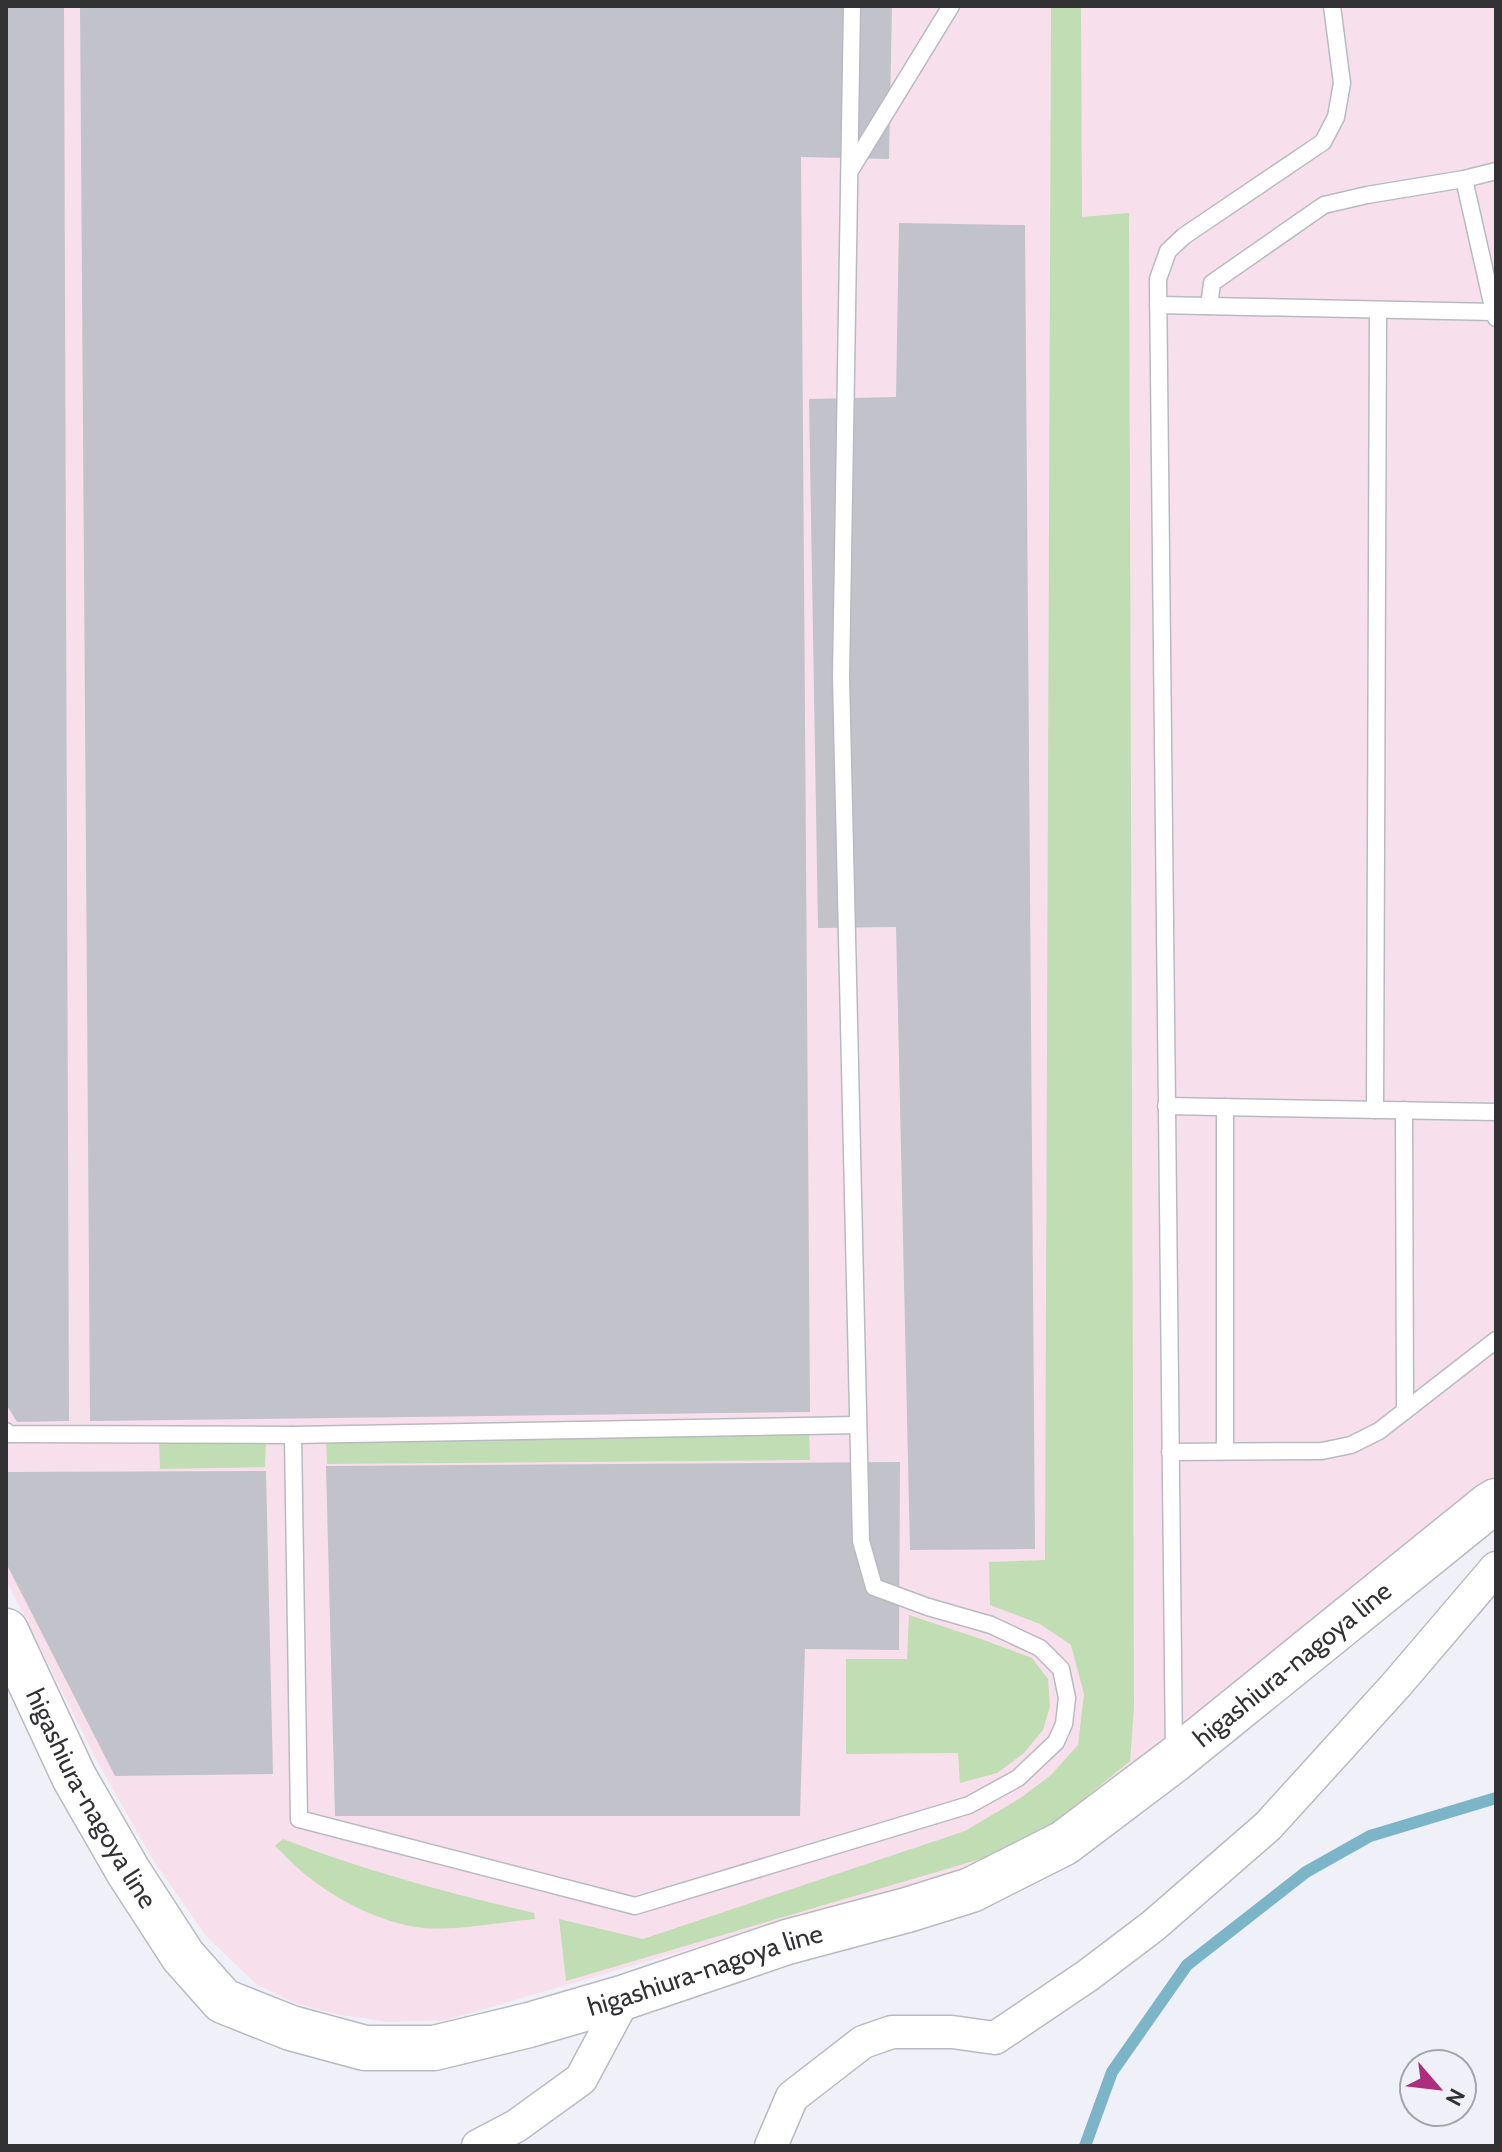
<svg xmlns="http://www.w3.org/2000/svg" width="1502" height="2152" font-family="Cabin,sans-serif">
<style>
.industrial{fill:#f7e0ec}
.green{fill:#c1ddb3}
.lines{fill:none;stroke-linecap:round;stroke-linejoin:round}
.stream{stroke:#7db5c8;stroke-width:12}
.building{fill:#c2c2ca}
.lane-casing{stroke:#b9bac1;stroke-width:19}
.street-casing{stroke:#b9bac1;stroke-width:35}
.primary-casing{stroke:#b9bac1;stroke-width:47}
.lane{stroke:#fff;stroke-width:16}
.street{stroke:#fff;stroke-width:32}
.primary{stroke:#fff;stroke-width:44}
.labels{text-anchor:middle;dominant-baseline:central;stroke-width:7;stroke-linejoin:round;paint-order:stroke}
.street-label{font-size:26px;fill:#323235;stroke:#f0f1f8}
</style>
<rect width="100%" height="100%" fill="#f0f1f8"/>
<polygon class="industrial" points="6,6 1496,6 1496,1484 1049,1833 986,1863 446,2020 389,2022 340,2015 297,2004 256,1984 206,1936 153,1860 97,1761 6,1580"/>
<g class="green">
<polygon points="1051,6 1081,6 1082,217 1129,213 1134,1708 1130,1761 1048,1828 984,1858 566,1981 559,1919 643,1939 965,1831 1019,1799 1051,1775 1078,1745 1084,1694 1071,1645 1040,1624 990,1605 989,1562 1045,1560"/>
<polygon points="809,1430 810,1460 327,1464 326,1440"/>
<polygon points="159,1438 266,1439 265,1467 160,1469"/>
<polygon points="909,1615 984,1640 1032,1658 1048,1679 1050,1706 1043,1730 1024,1753 997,1773 960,1783 958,1753 846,1754 846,1659 907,1659"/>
<path d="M283 1839C365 1871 448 1893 534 1913L535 1919C501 1922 457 1931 424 1928 383 1924 338 1901 306 1875 295 1867 285 1855 275 1846Z"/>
</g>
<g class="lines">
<polyline class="stream" points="1085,2146 1112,2072 1187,1965 1306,1872 1370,1836 1496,1798"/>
</g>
<g class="building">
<polygon points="6,6 64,6 69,1421 17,1422 6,1404"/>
<polygon points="80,6 892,6 889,159 801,157 810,1412 90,1421"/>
<polygon points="899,223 1025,225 1035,1549 910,1550 896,927 818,928 809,399 896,397"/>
<polygon points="900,1462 899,1650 805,1649 800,1816 335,1816 326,1466"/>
<polygon points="266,1471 273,1774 115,1776 6,1563 6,1472"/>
</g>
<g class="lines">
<g class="lane-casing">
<g id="lane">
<polyline points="851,169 951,6"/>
<polyline points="1158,305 1494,312 1496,318"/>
<polyline points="1209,306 1212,283 1324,205 1367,195 1464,179"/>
<polyline points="1494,312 1464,179 1496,171"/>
<polyline points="1166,1106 1496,1112"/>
<polyline points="1375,1110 1378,310"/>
<polyline points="1404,1110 1405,1411"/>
<polyline points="6,1431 8,1434 293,1435 858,1425"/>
<polyline points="293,1435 299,1819 635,1906 969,1805 1018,1778 1056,1742 1064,1724 1067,1698 1061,1669 1040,1648 991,1625 928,1607 874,1587 861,1541 841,677 852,6"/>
<polyline points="1225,1451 1225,1107"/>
<polyline points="1170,1452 1322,1451 1351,1445 1379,1431 1496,1340"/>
<polyline points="1174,1754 1158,279 1168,251 1184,236 1323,142 1336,117 1342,83 1332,6"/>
</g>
</g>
<g class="street-casing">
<g id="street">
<polyline points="478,2146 516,2126 581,2079 625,1997"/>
<polyline points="771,2146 792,2097 863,2042 892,2032 952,2032 995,2038 1087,1976 1153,1926 1268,1826 1397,1684 1496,1568"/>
</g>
</g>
<g class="primary-casing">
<g id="primary">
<path id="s1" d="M6 1631 74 1777 128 1871 183 1956 223 2001 291 2028 365 2048H434L529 2025 625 1997 787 1942 907 1910 971 1890 1064 1843 1174 1760 1488 1506 1496 1501"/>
</g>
</g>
<use href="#lane" class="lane"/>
<use href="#street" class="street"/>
<use href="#primary" class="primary"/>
</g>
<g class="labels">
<g class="street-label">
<text stroke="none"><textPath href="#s1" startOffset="1604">higashiura-nagoya line</textPath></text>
<text stroke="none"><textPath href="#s1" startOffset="188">higashiura-nagoya line</textPath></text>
<text stroke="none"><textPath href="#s1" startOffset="932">higashiura-nagoya line</textPath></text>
</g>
</g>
<rect width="1502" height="2152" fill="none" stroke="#323235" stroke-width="16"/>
<g transform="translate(1438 2088) rotate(118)"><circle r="38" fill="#f0f1f8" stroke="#a4a5aa" stroke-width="2"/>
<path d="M0-6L14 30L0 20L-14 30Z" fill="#ac2e7d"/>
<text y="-12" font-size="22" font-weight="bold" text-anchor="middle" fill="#323235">N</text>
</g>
</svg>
